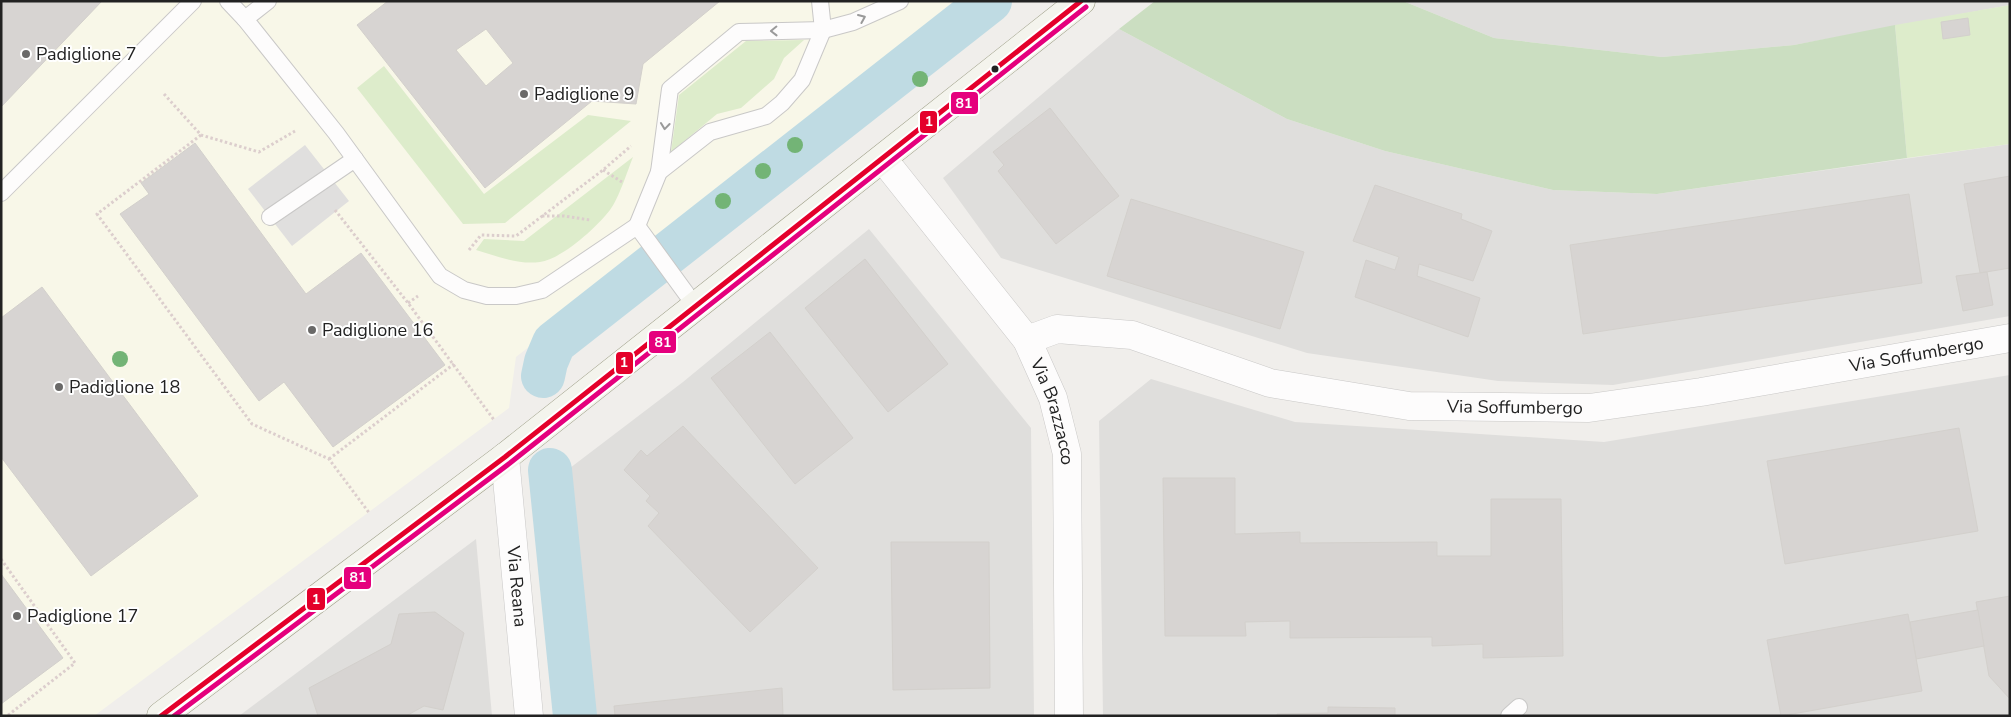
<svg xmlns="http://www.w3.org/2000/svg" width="2011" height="717" font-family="'Nunito Sans',sans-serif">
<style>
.residential{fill:#dfdedc}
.education{fill:#f8f7e8}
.grass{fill:#ddeccb}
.forest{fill:#cbdec1}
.parking{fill:#e0dfde}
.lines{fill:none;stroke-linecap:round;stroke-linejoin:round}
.canal{stroke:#bfdbe3;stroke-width:44}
.building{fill:#d7d4d2;stroke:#d3d0cc;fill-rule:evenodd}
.lane-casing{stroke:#c9c8c7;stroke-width:18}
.street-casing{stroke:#c9c8c7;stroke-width:29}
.secondary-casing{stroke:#999a82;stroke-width:29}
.path{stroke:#dccecd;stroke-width:3;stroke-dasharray:2.5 2.5;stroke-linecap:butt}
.lane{stroke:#fdfcfc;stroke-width:16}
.street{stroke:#fdfcfc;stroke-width:28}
.secondary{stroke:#f4f4ed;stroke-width:28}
.bus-1-casing{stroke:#fff;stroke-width:9}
.bus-2-casing{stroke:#fff;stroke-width:9}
.bus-1{stroke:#e4002b;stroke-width:5}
.bus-2{stroke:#e5007d;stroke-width:5}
.tree{fill:#73b476}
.oneway{stroke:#9a9a9a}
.poi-dot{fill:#6a6968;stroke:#fff;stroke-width:2}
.bus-dot{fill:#222;stroke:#fff;stroke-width:2}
.labels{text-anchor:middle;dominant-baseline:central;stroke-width:4;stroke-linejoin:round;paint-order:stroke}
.poi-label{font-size:18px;fill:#222;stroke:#fff;text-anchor:start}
.street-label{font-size:18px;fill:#222;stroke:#fff}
.line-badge{stroke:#fff;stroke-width:2}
.badge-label{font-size:14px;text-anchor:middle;font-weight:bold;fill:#fff}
</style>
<rect width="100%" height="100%" fill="#f0eeeb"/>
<g class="residential">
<polygon points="1403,1 2010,1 2010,5 1794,45 1662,57 1494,38"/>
<polygon points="1119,29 1287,119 1385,151 1553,190 1657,194 2010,144 2010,316 1613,385 1498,381 1307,353 1001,258 943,178"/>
<polygon points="869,229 1031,428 1034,716 595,716 570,468 683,382"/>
<polygon points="2010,375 2010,716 1103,716 1099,421 1151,379 1295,422 1604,442"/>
<polygon points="476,539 492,716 239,716"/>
</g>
<polygon class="education" points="1,1 970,1 516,357 509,408 94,716 1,716"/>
<g class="grass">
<polygon points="2010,5 2010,144 1907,158 1895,25"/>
<polygon points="804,40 784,58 774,79 741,108 717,114 671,152 679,95 746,41"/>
<polygon points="384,66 484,194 588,115 631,121 505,223 463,224 357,88"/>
<path d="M633 157C627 172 619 198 610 210 597 227 562 259 540 262 518 265 497 256 476 250L484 239 524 241Z"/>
</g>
<polygon class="forest" points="1155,1 1403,1 1494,38 1662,57 1794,45 1895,25 1907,158 1657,194 1553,190 1385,151 1287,119 1119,29"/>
<polygon class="parking" points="305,145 349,201 292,246 248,189"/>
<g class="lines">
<g class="canal">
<polyline points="543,376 546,362 554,343 990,1"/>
<polyline points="550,470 575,716"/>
</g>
</g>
<g class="building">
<polygon points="1,1 102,1 1,107"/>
<path d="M388 1H720L643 64 636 104 592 101 485 188 357 25ZM486 29 513 63 486 86 456 50Z"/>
<polygon points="1968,18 1970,35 1943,39 1941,22"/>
<polygon points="1050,108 1119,196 1056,244 998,171 1004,165 993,152"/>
<polygon points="195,143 306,294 361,253 445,365 333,447 284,382 259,401 120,214 149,194 141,183"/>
<polygon points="2010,176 2010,268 1980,273 1964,184"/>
<polygon points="1375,185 1462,214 1461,219 1492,231 1473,281 1419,264 1417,276 1480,298 1468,337 1355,297 1366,260 1395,270 1399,257 1353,241"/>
<polygon points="1909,194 1922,283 1583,334 1570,245"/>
<polygon points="1131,199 1304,252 1280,329 1107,276"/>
<polygon points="865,259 948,364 888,412 805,308"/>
<polygon points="1987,272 1993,305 1963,311 1956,276"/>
<polygon points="42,287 198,496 91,576 1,457 1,318"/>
<polygon points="770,332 853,438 795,484 711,378"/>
<polygon points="683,426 818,568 750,632 648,526 659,513 646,501 650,496 624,470 641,450 647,456"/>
<polygon points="1959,428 1978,531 1785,564 1767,461"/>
<polygon points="1163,478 1235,478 1235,534 1300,532 1300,543 1437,542 1437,556 1491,556 1491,499 1561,499 1563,656 1483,658 1483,644 1432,646 1432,637 1290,638 1290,621 1245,622 1246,636 1165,636"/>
<polygon points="891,542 989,542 990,688 893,690"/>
<polygon points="1,574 63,658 1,704"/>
<polygon points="2010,596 2010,699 1989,676 1976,602"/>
<polygon points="1978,610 1984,646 1916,659 1910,622"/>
<polygon points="435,612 464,633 443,710 424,706 406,716 318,716 309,688 391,644 399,614"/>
<polygon points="1908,614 1922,691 1781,716 1767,640"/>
<polygon points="782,688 783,716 615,716 614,706"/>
<polygon points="1328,707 1395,708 1395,716 1277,716 1277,714 1328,713"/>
</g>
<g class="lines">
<g class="lane-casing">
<g id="lane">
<polyline points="228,1 245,19 336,133 440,276 464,290 487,296 516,296 542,290 637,226 696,307"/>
<polyline points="245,19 268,1"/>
<polyline points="659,172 670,89 739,32 823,30 853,22 900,1"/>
<polyline points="1,193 193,1"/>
<polyline points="270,217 355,159"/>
<polyline points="637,226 659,172 710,132 766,116 782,103 802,80 823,30 820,1"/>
<polyline points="1509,716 1519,707"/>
</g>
</g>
<g class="street-casing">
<g id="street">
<path id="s1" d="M883 159 1027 340 1053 398 1067 454 1069 716"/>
<path id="s2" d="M1027 340 1057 329 1132 335 1270 383 1409 406 1589 408 1701 392 2010 338"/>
<path id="s3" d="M505 457 529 716"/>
</g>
</g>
<g class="secondary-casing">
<polyline id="secondary" points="161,716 505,457 1081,1"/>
</g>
<g class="path">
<polyline points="164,94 201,135 259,152 295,131"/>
<polyline points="201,135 97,214 252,424 329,459 370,514"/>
<polyline points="603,170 622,182"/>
<polyline points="335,210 408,303 494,420"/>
<polyline points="542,216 564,216 590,220"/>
<polyline points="469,250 481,235 516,236 603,170 631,146"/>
<polyline points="408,303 418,296"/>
<polyline points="329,459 454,364"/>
<polyline points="1,559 75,663 7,716"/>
</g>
<use href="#lane" class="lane"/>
<use href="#street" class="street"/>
<use href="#secondary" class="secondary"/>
<g class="bus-1-casing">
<polyline id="bus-1" points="161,716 505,457 1081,1"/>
</g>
<g class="bus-2-casing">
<polyline id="bus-2" points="174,716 510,463 1086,7"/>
</g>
<use href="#bus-1" class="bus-1"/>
<use href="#bus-2" class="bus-2"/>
</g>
<g class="tree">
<circle cx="920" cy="79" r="8"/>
<circle cx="795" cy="145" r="8"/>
<circle cx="763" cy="171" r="8"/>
<circle cx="723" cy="201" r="8"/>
<circle cx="120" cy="359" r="8"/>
</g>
<defs><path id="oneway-chevron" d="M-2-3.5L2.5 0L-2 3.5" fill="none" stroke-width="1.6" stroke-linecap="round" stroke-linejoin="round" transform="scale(1.25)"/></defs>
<g class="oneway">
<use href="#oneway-chevron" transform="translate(862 18) rotate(-23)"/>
<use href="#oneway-chevron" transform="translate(774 31) rotate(179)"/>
<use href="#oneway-chevron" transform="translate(665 126) rotate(96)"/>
</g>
<g class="poi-dot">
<circle cx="26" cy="54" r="5"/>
<circle cx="524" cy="94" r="5"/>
<circle cx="312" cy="330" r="5"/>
<circle cx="59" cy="387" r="5"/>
<circle cx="17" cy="616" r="5"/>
</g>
<circle class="bus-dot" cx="995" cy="69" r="4.5"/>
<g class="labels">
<g class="poi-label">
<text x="36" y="54">Padiglione 7</text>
<text x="534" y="94">Padiglione 9</text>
<text x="322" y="330">Padiglione 16</text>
<text x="69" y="387">Padiglione 18</text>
<text x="27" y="616">Padiglione 17</text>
</g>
<g class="street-label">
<text stroke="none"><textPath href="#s2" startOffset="906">Via Soffumbergo</textPath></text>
<text stroke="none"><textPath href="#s2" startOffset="500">Via Soffumbergo</textPath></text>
<text stroke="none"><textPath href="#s1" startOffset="308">Via Brazzacco</textPath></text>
<text stroke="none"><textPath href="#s3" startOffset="130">Via Reana</textPath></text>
</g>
</g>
<g class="line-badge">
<rect x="950" y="91" width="29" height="24" rx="5" fill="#e5007d"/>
<rect x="919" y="110" width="19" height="24" rx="5" fill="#e4002b"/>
<rect x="648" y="330" width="29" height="24" rx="5" fill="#e5007d"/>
<rect x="615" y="351" width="19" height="24" rx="5" fill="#e4002b"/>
<rect x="343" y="566" width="29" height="24" rx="5" fill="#e5007d"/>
<rect x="306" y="587" width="20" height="24" rx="5" fill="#e4002b"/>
</g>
<g class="badge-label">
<text x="964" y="108">81</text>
<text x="929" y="126">1</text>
<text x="663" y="347">81</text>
<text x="624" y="367">1</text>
<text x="358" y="582">81</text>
<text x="316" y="604">1</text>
</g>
<rect width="2011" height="717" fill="none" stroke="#222222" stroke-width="5"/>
</svg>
